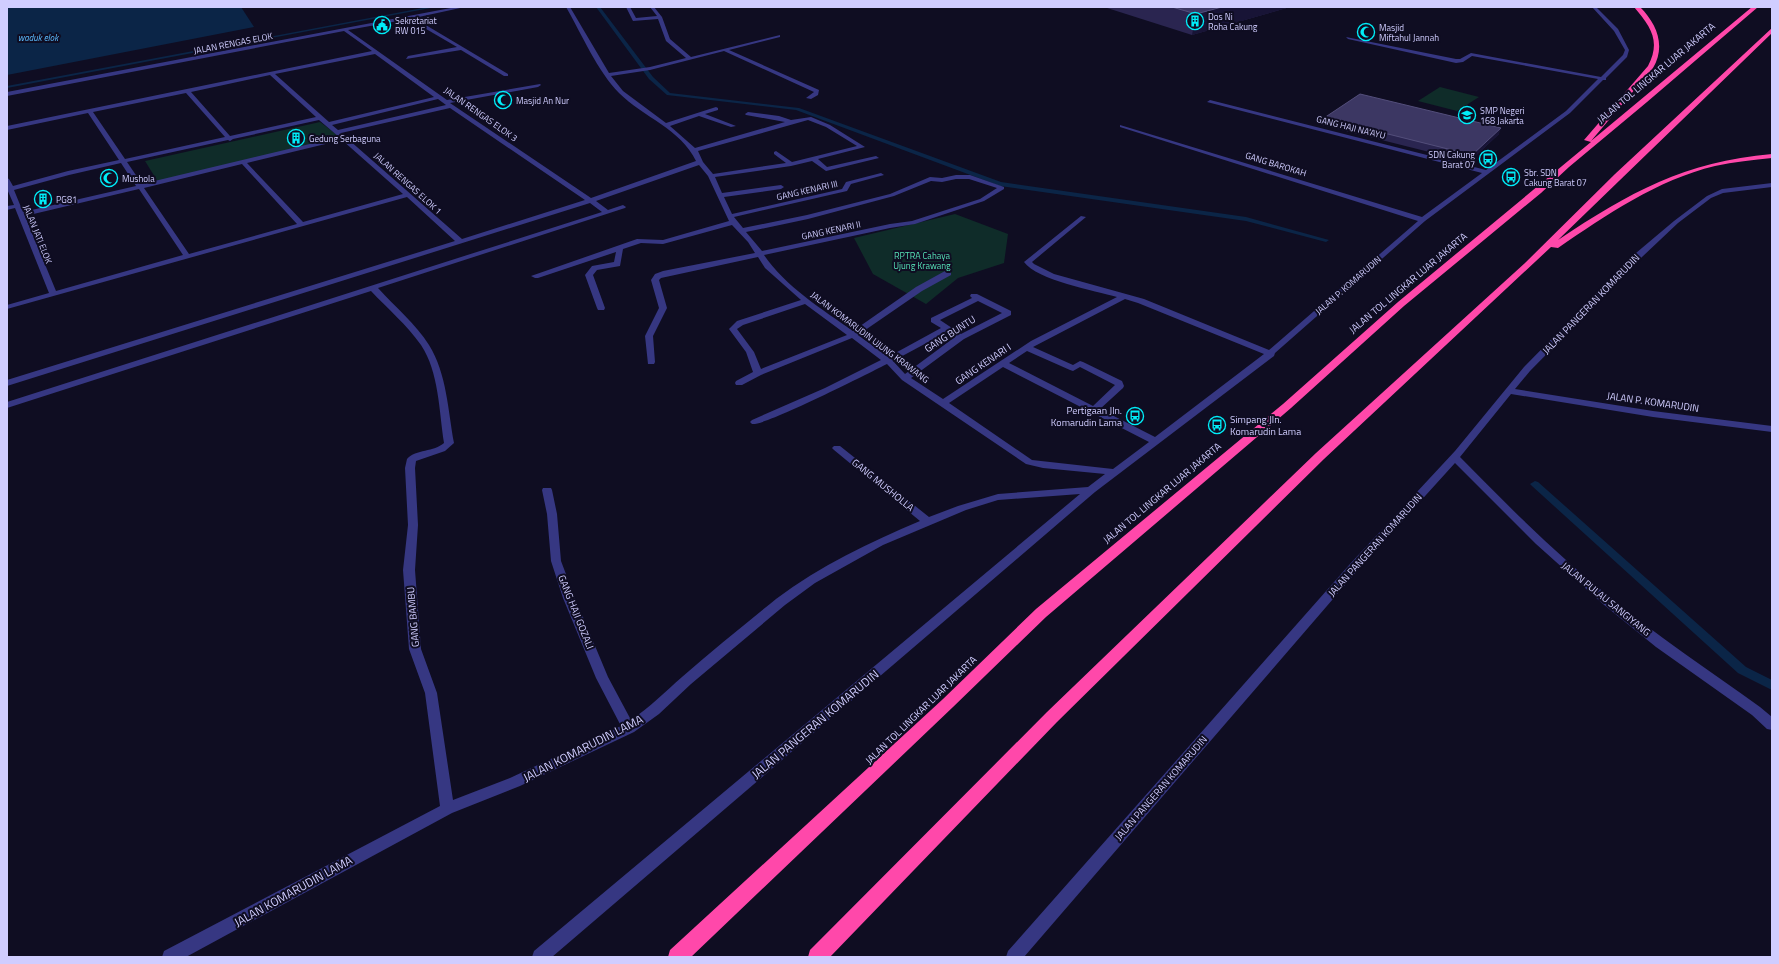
<svg xmlns="http://www.w3.org/2000/svg" width="1779" height="964" font-family="'Titillium Web',sans-serif">
<style>
.green{fill:#0f2c29}
.water{fill:#0b2547}
.lines{fill:none;stroke-linecap:round;stroke-linejoin:round}
.stream{fill:#0b2547;fill-rule:evenodd}
.minor{fill:#363782;fill-rule:evenodd}
.highway{fill:#ff48aa;fill-rule:evenodd}
.wall{fill:#2a2550}
.shaded-wall{fill:#181436}
.building{fill:#3c3763;stroke:#534e7b}
.labels{text-anchor:middle;dominant-baseline:central;stroke-width:4;stroke-linejoin:round;paint-order:stroke}
.far-poi-label{font-size:9px;fill:#d0cdff;stroke:#0f0d22;text-anchor:start}
.far-water-label{font-size:9px;font-style:italic;fill:#5bbcff;stroke:#0f0d22}
.far-street-label{font-size:9px;fill:#d0cdff;stroke:#0f0d22}
.far-park-label{font-size:9px;fill:#56e2b7;stroke:#0f0d22}
.street-label{font-size:10px;fill:#d0cdff;stroke:#0f0d22}
.poi-label{font-size:10px;fill:#d0cdff;stroke:#0f0d22;text-anchor:end}
.near-street-label{font-size:12px;fill:#d0cdff;stroke:#0f0d22}
</style>
<rect width="100%" height="100%" fill="#0f0d22"/>
<g class="green">
<polygon points="1440,87 1479,97 1457,111 1418,101"/>
<polygon points="320,122 340,137 158,182 145,161"/>
<polygon points="955,214 1008,234 1004,263 958,278 926,304 873,274 854,238"/>
</g>
<polygon class="water" points="7,7 241,7 254,27 7,75"/>
<g class="lines">
<g class="stream">
<polygon points="428,7 436,7 7,88 7,86"/>
<polygon points="596,7 600,7 653,77 670,93 799,108 1001,182 1246,217 1329,240 1326,242 1246,221 1000,186 796,110 667,95 649,79"/>
<polygon points="1535,481 1538,482 1746,667 1772,680 1772,690 1738,673 1532,486 1530,484"/>
</g>
<g class="minor">
<path d="M456 7H465L414 18 508 74V76H504L461 50 406 59 408 56 457 47 409 19 348 30 447 100 540 84 541 85 538 87 450 103 591 198 696 161C681 129 643 117 619 93 598 72 581 33 566 7H570L609 73 650 67 686 58 666 41 658 19 633 21 626 7H630L636 18 657 16 650 7H654L662 17 670 39 691 57 780 35V37L729 50 819 90 818 95 811 99 806 98 814 92 724 51 650 70 611 76 623 91 666 123 716 107 718 108V110L705 114 736 126 731 127 699 116 670 126 695 148 785 122 746 115 745 114 748 112 779 116 791 120 811 117 830 125 865 147 818 159 827 167 876 156 879 158 826 171 812 161 791 166 715 177 722 193 781 185 784 187 781 189 724 197 732 214 842 189 846 182 881 173 884 175 851 184 847 191 734 217 743 228 807 215 890 194 930 177 942 178 956 175H970L1004 187V189L984 201 915 224 890 228 764 255C785 286 823 310 853 331L916 287 945 271H951V275L922 291 858 335 888 357 941 328 931 322V318L972 298 970 296 971 294H977L1011 311V315L964 339 911 378 943 399 1031 341 1117 297C1095 291 1037 280 1024 262L1081 216 1086 217 1032 262 1034 264 1054 274 1144 299 1269 350 1418 221 1120 127V125L1422 217 1482 173 1207 102 1210 100 1486 170 1566 111 1598 79 1472 56 1463 62 1456 63 1348 39 1346 37 1456 59H1460L1471 53 1601 77 1623 55 1625 50 1614 31 1592 7H1596L1618 29 1629 50 1627 57 1606 78V80H1603L1570 113 1425 221 1275 353 1274 356 1095 492 552 957H532L534 951 1080 494 998 500 966 510 883 545 815 583 785 605 691 684 659 714 634 732 520 786 452 813 186 957H162L164 951 440 806 425 693 409 649 403 570 408 525 405 468 407 459C416 449 434 452 444 443 439 411 439 372 421 345 407 325 387 308 371 291L7 408V402L602 212 590 203 7 386V380L455 241 407 197 7 309V305L49 293 15 208 7 210V206L14 205 7 189V178L9 179 13 186 68 171 119 160 88 113 7 130V126L372 51 344 31 7 96V92ZM375 54 434 97 329 122 275 74ZM270 75 316 117 230 136 191 92ZM186 93 225 137 125 159 93 112ZM438 99 446 105 338 130 332 125ZM450 108 585 200 462 239 341 133ZM319 120 339 137 142 184 127 162 228 140 230 141 233 139ZM808 120 826 127 857 146 792 162 776 151 774 152V154L786 163 713 174 703 162 698 151ZM342 140 403 194 303 222 247 163ZM121 163 136 186 23 212 14 190 69 175ZM242 164 297 224 189 254 144 188ZM699 165 708 176 729 221 663 240 637 239 531 276 535 278H538L616 252 614 262 592 266 585 275 597 308 598 310H604L605 308 593 275 597 270 620 266 623 249 641 243 663 244 732 225 748 242 755 253 663 271 655 274 651 280 659 308 645 336 648 364H654L655 362 653 336 667 308 659 280 661 278 758 257 765 268 801 300 737 321 729 329 746 352 753 372 736 381 735 383 736 385H742L761 375 852 338 881 360 825 388 752 420 750 422 752 424C763 427 869 373 887 364L902 380 1026 464 1043 468 1105 474 1088 487 998 494 958 506 929 517 840 446H834L832 448 834 450 920 521C870 542 820 566 776 599 745 624 713 650 682 677 665 692 650 707 631 720L608 677 575 598 561 561 557 514 552 490 551 488H543L542 490 547 514 551 561 563 598 596 678 621 726 510 778 453 800 437 693 421 649 415 570 418 525 415 468 416 461 445 451 454 443C448 411 447 374 429 345 416 324 395 307 378 288L625 208 626 207 623 205 608 210 596 201ZM956 179H969L997 188 980 199 912 221 890 224 762 251 746 232 808 219 894 196 931 181 942 182ZM139 189 183 255 56 291 25 216ZM1125 299 1138 303 1264 354 1155 437 1100 409 1123 388 1124 386 1122 381 1083 362 1080 361 1073 365 1033 347ZM978 301 1002 313 961 334 940 320ZM805 304 847 335 761 369 754 352 737 329 743 325ZM947 332 955 337 905 374 893 361ZM1027 351 1070 370 1073 371 1080 367 1115 385 1093 406 1009 363ZM1003 367 1149 442 1113 469 1032 460 949 403Z"/>
<path d="M1772 183V187L1723 193 1711 198 1678 223 1642 257 1530 371 1515 389 1653 411 1772 426V432L1653 417 1511 394 1460 457C1508 506 1557 555 1611 598 1659 637 1710 671 1760 707L1772 717V730L1767 729 1752 715 1656 647 1603 604 1536 544 1455 463 1358 570 1024 957H1006L1008 951 1350 564 1455 451 1524 367 1636 253 1674 221 1707 196 1722 189Z"/>
</g>
<g class="highway">
<path d="M1634 7H1640C1657 24 1666 46 1653 68L1591 141 1752 7H1758L1647 102 1569 167 1541 193 1404 306 1291 408 1046 617 953 707 691 957H668L670 950 943 699 1036 609 1283 404 1398 302 1591 142 1584 140 1648 66C1661 41 1651 27 1634 7Z"/>
<path d="M1772 28V33L1558 240C1630 192 1684 162 1772 154V158C1753 160 1734 162 1715 166 1657 180 1606 215 1558 248L1551 247 1324 459 1057 722 830 957H808L810 950 1047 712 1316 453 1525 263 1615 174Z"/>
</g>
</g>
<g class="wall">
<polygon points="1104,7 1290,7 1192,35"/>
<polygon points="1324,118 1499,134 1469,162 1322,125"/>
</g>
<g class="shaded-wall">
<polygon points="1222,7 1290,7 1192,35 1196,14"/>
<polygon points="1501,128 1499,134 1469,162 1472,155"/>
</g>
<g class="building">
<polygon points="1172,7 1222,7 1196,14"/>
<polygon points="1360,94 1501,128 1472,155 1324,118"/>
</g>
<defs>
<g id="building-ring" transform="scale(0.9)"><circle r="9.5" fill="#0f0d22" stroke="#00edf8" stroke-width="1.5"/><path d="M-4-6H4V6H1V3H-1V6H-4ZM-2.5-4.3h1.7v1.8h-1.7ZM.8-4.3h1.7v1.8H.8ZM-2.5-1h1.7V.8h-1.7ZM.8-1h1.7V.8H.8Z" fill="#00edf8"/></g>
<g id="civic-ring" transform="scale(0.9)"><circle r="9.5" fill="#0f0d22" stroke="#00edf8" stroke-width="1.5"/><path d="M-.6-6.5H3V-4.5H.6V-3L4-1V1h2V6H-6V1h2V-1L-.6-3ZM-1.2 2.5V6h2.4V2.5Z" fill="#00edf8"/></g>
<g id="mosque-ring" transform="scale(0.9)"><circle r="9.5" fill="#0f0d22" stroke="#00edf8" stroke-width="1.5"/><path d="M3.5-4.9A6 6 0 1 0 3.5 4.9A5 5 0 1 1 3.5-4.9Z" fill="#00edf8"/></g>
<g id="school-ring" transform="scale(0.9)"><circle r="9.5" fill="#0f0d22" stroke="#00edf8" stroke-width="1.5"/><path d="M0-5L7-2L0 1L-7-2ZM-4 1L0 2.5L4 1V4Q0 6-4 4Z" fill="#00edf8"/></g>
<g id="bus-ring" transform="scale(0.9)"><circle r="9.5" fill="#0f0d22" stroke="#00edf8" stroke-width="1.5"/><path d="M-5-6H5V4H4V6H2V4H-2V6H-4V4H-5ZM-3.5-4V0h7V-4ZM-3.5 1.2v1.5H-2V1.2ZM2 1.2v1.5H3.5V1.2Z" fill="#00edf8"/></g>
</defs>
<g fill-rule="evenodd">
<use href="#building-ring" x="1195" y="21"/>
<use href="#civic-ring" x="382" y="25"/>
<use href="#mosque-ring" x="1366" y="32"/>
<use href="#mosque-ring" x="503" y="100"/>
<use href="#school-ring" x="1467" y="115"/>
<use href="#building-ring" x="296" y="138"/>
<use href="#bus-ring" x="1488" y="159"/>
<use href="#bus-ring" x="1511" y="177"/>
<use href="#mosque-ring" x="109" y="178"/>
<use href="#building-ring" x="43" y="199"/>
<use href="#bus-ring" x="1135" y="416"/>
<use href="#bus-ring" x="1217" y="425"/>
</g>
<g class="labels">
<g class="far-poi-label">
<text x="1208" y="16">Dos Ni<tspan x="1208" dy="10">Roha Cakung</tspan></text>
<text x="395" y="20">Sekretariat<tspan x="395" dy="10">RW 015</tspan></text>
<text x="1379" y="27">Masjid<tspan x="1379" dy="10">Miftahul Jannah</tspan></text>
<text x="516" y="100">Masjid An Nur</text>
<text x="1480" y="110">SMP Negeri<tspan x="1480" dy="10">168 Jakarta</tspan></text>
<text x="309" y="138">Gedung Serbaguna</text>
<text x="1475" y="154" text-anchor="end">SDN Cakung<tspan x="1475" dy="10">Barat 07</tspan></text>
<text x="1524" y="172">Sbr. SDN<tspan x="1524" dy="10">Cakung Barat 07</tspan></text>
<text x="122" y="178">Mushola</text>
<text x="56" y="199">PG81</text>
</g>
<g class="far-water-label">
<text x="38" y="37">waduk elok</text>
</g>
<g class="far-street-label">
<text transform="translate(233 43) rotate(-11)">JALAN RENGAS ELOK</text>
<text transform="translate(481 114) rotate(35)">JALAN RENGAS ELOK 3</text>
<text transform="translate(1351 127) rotate(14)">GANG HAJI NA'AYU</text>
<text transform="translate(1276 164) rotate(17)">GANG BAROKAH</text>
<text transform="translate(408 183) rotate(42)">JALAN RENGAS ELOK 1</text>
<text transform="translate(807 190) rotate(-13)">GANG KENARI III</text>
<text transform="translate(831 230) rotate(-12)">GANG KENARI II</text>
<text transform="translate(38 234) rotate(68)">JALAN JATI ELOK</text>
<text transform="translate(1348 285) rotate(-41)">JALAN P. KOMARUDIN</text>
<text transform="translate(870 337) rotate(37)">JALAN KOMARUDIN UJUNG KRAWANG</text>
</g>
<g class="far-park-label">
<text x="922" y="255">RPTRA Cahaya<tspan x="922" dy="10">Ujung Krawang</tspan></text>
</g>
<g class="street-label">
<text transform="translate(1656 73) rotate(-40)">JALAN TOL LINGKAR LUAR JAKARTA</text>
<text transform="translate(1408 283) rotate(-40)">JALAN TOL LINGKAR LUAR JAKARTA</text>
<text transform="translate(1591 304) rotate(-46)">JALAN PANGERAN KOMARUDIN</text>
<text transform="translate(950 334) rotate(-33)">GANG BUNTU</text>
<text transform="translate(983 364) rotate(-34)">GANG KENARI I</text>
<text transform="translate(1653 402) rotate(8)">JALAN P. KOMARUDIN</text>
<text transform="translate(883 485) rotate(39)">GANG MUSHOLLA</text>
<text transform="translate(1162 493) rotate(-40)">JALAN TOL LINGKAR LUAR JAKARTA</text>
<text transform="translate(1375 545) rotate(-48)">JALAN PANGERAN KOMARUDIN</text>
<text transform="translate(1606 599) rotate(39)">JALAN PULAU SANGIYANG</text>
<text transform="translate(576 612) rotate(68)">GANG HAJI GOZALI</text>
<text transform="translate(413 617) rotate(-95)">GANG BAMBU</text>
<text transform="translate(921 710) rotate(-44)">JALAN TOL LINGKAR LUAR JAKARTA</text>
<text transform="translate(1161 788) rotate(-49)">JALAN PANGERAN KOMARUDIN</text>
</g>
<g class="poi-label">
<text x="1122" y="410">Pertigaan Jln.<tspan x="1122" dy="12">Komarudin Lama</tspan></text>
<text x="1230" y="419" text-anchor="start">Simpang Jln.<tspan x="1230" dy="12">Komarudin Lama</tspan></text>
</g>
<g class="near-street-label">
<text transform="translate(815 724) rotate(-40)">JALAN PANGERAN KOMARUDIN</text>
<text transform="translate(583 748) rotate(-27)">JALAN KOMARUDIN LAMA</text>
<text transform="translate(293 891) rotate(-29)">JALAN KOMARUDIN LAMA</text>
</g>
</g>
<rect width="1779" height="964" fill="none" stroke="#d0cdff" stroke-width="16"/>
</svg>
